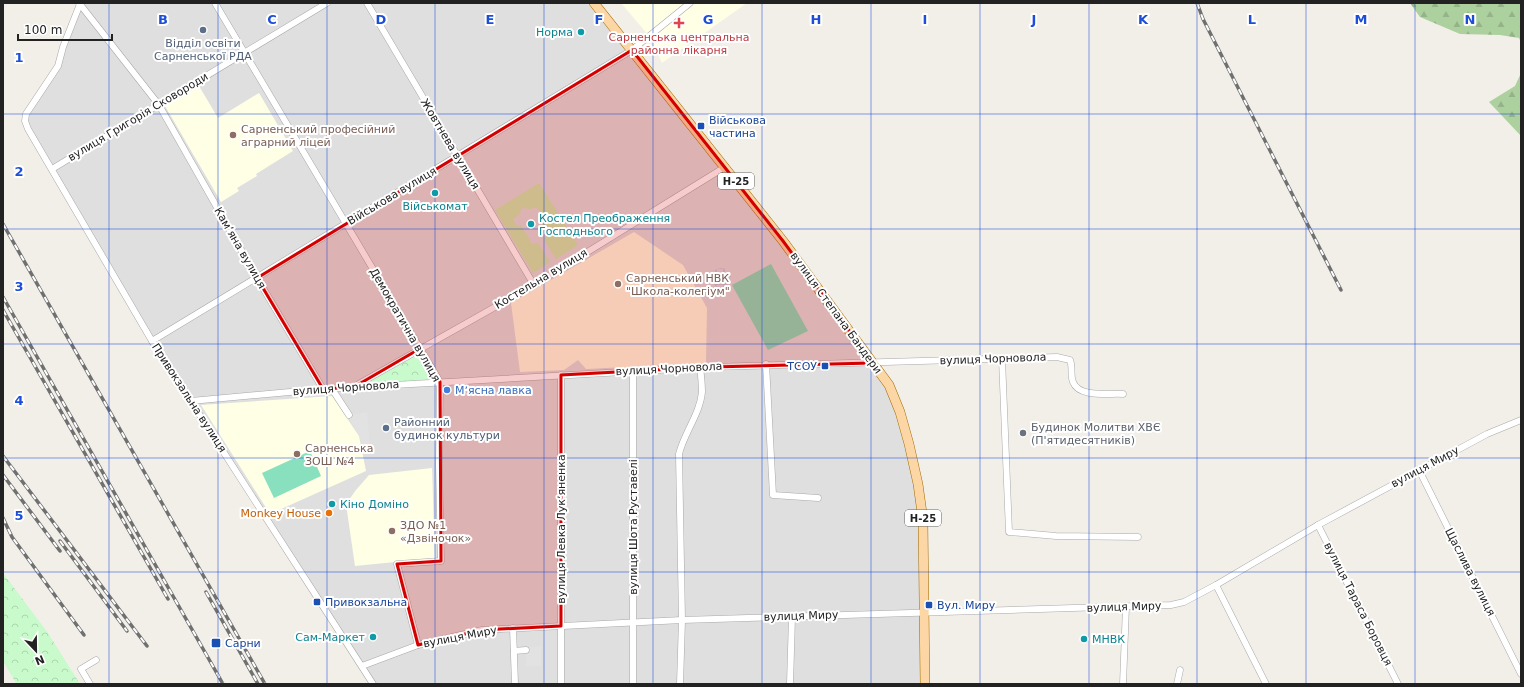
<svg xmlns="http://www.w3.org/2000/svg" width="1524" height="687" font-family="'DejaVu Sans',sans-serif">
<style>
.residential{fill:#e0dfdf}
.education{fill:#ffffe5}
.grass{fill:#cdebb0}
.forest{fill:url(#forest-firs)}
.park{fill:url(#park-crowns)}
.pitch{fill:#88e0be}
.parking{fill:#e2e2e2}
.plaza{fill:url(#plaza-grid)}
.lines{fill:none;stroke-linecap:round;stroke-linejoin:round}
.minor-casing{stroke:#a9a9a9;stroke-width:7}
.primary-casing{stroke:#a06b00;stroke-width:10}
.minor{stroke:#fff;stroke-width:6}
.primary{stroke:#fcd6a4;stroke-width:9}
.rail-casing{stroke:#707070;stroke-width:3.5}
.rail{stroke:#fff;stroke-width:2;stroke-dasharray:6;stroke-linecap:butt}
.marked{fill:#d40000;fill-opacity:0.2;stroke:#d40000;stroke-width:3;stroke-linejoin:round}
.grid{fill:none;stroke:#1d4ed8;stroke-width:1;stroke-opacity:0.55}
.health-dot{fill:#e0444e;stroke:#fff;stroke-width:1.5}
.service-dot{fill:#5c6f8a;stroke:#fff;stroke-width:1.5}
.culture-dot{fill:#0f9aa8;stroke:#fff;stroke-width:1.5}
.transit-dot{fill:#1a4fb4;stroke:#fff;stroke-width:1.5}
.education-dot{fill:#8d6e63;stroke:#fff;stroke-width:1.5}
.shop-dot{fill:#3f7fe0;stroke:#fff;stroke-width:1.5}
.worship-dot{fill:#6b7280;stroke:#fff;stroke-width:1.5}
.food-dot{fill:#e8710a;stroke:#fff;stroke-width:1.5}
.labels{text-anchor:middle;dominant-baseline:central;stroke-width:4;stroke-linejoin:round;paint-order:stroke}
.shield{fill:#fff;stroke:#646464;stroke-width:1}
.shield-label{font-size:10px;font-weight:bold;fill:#222}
.culture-label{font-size:11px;fill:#0d838f;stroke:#fff;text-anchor:start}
.health-label{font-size:11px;fill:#be3a42;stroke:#fff}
.service-label{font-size:11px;fill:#4e5e75;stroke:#fff}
.street-label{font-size:11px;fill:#222;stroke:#fff}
.transit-label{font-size:11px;fill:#164399;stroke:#fff;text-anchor:start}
.education-label{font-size:11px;fill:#785e54;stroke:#fff;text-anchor:start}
.shop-label{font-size:11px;fill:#366cbe;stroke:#fff;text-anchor:start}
.worship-label{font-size:11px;fill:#5b616d;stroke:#fff;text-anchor:start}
.food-label{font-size:11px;fill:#c56008;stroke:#fff;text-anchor:end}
.grid-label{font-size:13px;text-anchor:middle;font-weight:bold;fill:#1d4ed8;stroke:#fff;stroke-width:4;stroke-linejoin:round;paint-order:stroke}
</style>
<defs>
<pattern id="forest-firs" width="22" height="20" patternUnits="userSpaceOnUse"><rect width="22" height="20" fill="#add19e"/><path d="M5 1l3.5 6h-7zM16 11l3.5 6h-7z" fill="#95b388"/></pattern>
<pattern id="park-crowns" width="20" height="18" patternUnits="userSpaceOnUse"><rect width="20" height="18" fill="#c8facc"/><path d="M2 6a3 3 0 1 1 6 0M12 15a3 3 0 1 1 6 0" fill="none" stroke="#acd6af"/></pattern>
<pattern id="plaza-grid" width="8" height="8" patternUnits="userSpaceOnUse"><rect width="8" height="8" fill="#dddde8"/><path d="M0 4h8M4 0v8" fill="none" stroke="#bdbdc7"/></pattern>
</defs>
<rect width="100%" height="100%" fill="#f2efe9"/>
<polygon class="residential" points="79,3 594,3 889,385 918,484 925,684 373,684 191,401 33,139 26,114 52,76"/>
<g class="education">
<polygon points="621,3 747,3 662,63 649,36"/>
<polygon points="199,86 218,118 259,93 293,151 256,174 257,176 237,188 239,191 221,202 165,106"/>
<polygon points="634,232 683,265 707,308 706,363 586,369 578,360 564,370 520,372 511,303"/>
<polygon points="332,396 359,436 366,471 270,514 201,405"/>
<polygon points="432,468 435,558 355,566 346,504 356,490 369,475"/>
</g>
<polygon class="grass" points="539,183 578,245 556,259 544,240 546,232 538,216 541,214 537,207 530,209 522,208 519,215 513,219 517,226 521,225 532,244 538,243 550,262 533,273 495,210"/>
<g class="forest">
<polygon points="1410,3 1521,3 1521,43 1519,38 1500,35 1460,34 1420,17"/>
<polygon points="1521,73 1521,136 1489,102 1515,86"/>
</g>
<g class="park">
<polygon points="419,354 431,380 364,384"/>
<polygon points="3,573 48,633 80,684 16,683 3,661"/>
</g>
<g class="pitch">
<polygon points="771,264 808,331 768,350 732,285"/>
<polygon points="310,451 321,476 274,498 262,473"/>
</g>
<g class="parking">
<polygon points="367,412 370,450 363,451 360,437 347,415"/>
<polygon points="541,646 541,666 526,667 526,647"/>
</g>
<circle class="plaza" cx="721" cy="278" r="10"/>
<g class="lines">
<g class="minor-casing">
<g id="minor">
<polyline points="79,3 159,105 257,278 323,389"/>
<polyline points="215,3 440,382 439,465 441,561 397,564 418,645"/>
<polyline points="367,3 534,285"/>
<polyline points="80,4 63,47 58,66 26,114 25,121 28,129 152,341 373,684"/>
<polyline points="52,169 327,3"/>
<polyline points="152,341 632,50 690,3"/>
<polyline points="1002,359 1009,532 1056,536 1138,537"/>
<polyline points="766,364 773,495 818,498"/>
<polyline points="633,371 633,684"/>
<polyline points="355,386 534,285 725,167"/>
<polyline points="332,389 349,415"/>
<path d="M191 401 323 389 711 367 1057 357 1070 360C1073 367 1070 375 1073 382 1079 398 1109 393 1123 394"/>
<polyline points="1419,470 1521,674"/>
<polyline points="1318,525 1398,684"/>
<polyline points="1216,585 1266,684"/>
<polyline points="513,628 515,684"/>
<polyline points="514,651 526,650"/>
<polyline points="362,666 418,645 482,630 682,620 1171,605 1184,602 1216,585 1318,525 1487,434 1521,420"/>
<polyline points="90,684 81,669 96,660"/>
<polyline points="561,684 561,375"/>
<path d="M680 684 682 620 679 454C684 433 700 414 702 392 702 384 701 375 700 367"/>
<polyline points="790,684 792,617"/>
<polyline points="1123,684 1126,606"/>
<polyline points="1177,684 1180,670"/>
</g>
</g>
<g class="primary-casing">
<polyline id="primary" points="594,3 783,241 889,385 900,412 909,444 918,484 923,520 925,684"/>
</g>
<use href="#minor" class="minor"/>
<use href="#primary" class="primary"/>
<g class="rail-casing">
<g id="rail">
<polyline points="1197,3 1203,19 1341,290"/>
<polyline points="3,224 265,684"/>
<polyline points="3,297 223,684"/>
<polyline points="3,310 168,599"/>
<polyline points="3,456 147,646"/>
<polyline points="3,475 60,551"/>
<polyline points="3,518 12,537 84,635"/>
<polyline points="60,541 127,631"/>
<polyline points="206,592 258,684"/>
</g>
</g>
<use href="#rail" class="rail"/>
</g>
<path class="marked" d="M632 50 783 241 873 363 711 367 561 375V626L482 630 418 645 397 564 441 561 440 382 421 348 354 387 323 389 257 278Z"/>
<path class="grid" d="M109 3V684M218 3V684M327 3V684M435 3V684M544 3V684M653 3V684M762 3V684M871 3V684M980 3V684M1089 3V684M1197 3V684M1306 3V684M1415 3V684M3 114H1521M3 229H1521M3 344H1521M3 458H1521M3 572H1521"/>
<path class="health-dot" d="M677 17h4v4h4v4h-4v4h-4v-4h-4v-4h4z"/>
<g class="service-dot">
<circle cx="203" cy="30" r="4"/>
<circle cx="386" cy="428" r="4"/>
</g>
<g class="culture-dot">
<circle cx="581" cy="32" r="4"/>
<circle cx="435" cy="193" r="4"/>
<circle cx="531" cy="224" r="4"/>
<circle cx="332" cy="504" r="4"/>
<circle cx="373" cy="637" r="4"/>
<circle cx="1084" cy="639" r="4"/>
</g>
<g class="transit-dot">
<rect x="697" y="122" width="8" height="8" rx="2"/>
<rect x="821" y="362" width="8" height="8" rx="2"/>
<rect x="313" y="598" width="8" height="8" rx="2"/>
<rect x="925" y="601" width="8" height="8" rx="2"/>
<rect x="211" y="638" width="10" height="10" rx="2"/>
</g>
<g class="education-dot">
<circle cx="233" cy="135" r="4"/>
<circle cx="618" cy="284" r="4"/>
<circle cx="297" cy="454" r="4"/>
<circle cx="392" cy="531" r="4"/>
</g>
<circle class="shop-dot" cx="447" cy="390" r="4"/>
<circle class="worship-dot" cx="1023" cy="433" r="4"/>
<circle class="food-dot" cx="329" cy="513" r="4"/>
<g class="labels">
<g class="shield">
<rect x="718" y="173" width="36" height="16" rx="3"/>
<rect x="905" y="510" width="36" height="16" rx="3"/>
</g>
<g class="shield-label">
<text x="736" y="181">Н-25</text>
<text x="923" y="518">Н-25</text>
</g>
<g class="culture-label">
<text x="573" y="32" text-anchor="end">Норма</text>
<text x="435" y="206" text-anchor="middle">Військомат</text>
<text x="539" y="218">Костел Преображення<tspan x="539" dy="13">Господнього</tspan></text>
<text x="340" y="504">Кіно Доміно</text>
<text x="365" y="637" text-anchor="end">Сам-Маркет</text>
<text x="1092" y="639">МНВК</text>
</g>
<g class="health-label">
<text x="679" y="37">Сарненська центральна<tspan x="679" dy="13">районна лікарня</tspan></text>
</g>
<g class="service-label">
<text x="203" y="43">Відділ освіти<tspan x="203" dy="13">Сарненської РДА</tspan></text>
<text x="394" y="422" text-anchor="start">Районний<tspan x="394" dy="13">будинок культури</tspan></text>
</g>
<g class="street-label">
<text transform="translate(138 117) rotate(-31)">вулиця Григорія Сковороди</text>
<text transform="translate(450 144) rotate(59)">Жовтнева вулиця</text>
<text transform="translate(392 196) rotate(-31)">Військова вулиця</text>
<text transform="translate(240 248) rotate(60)">Камʼяна вулиця</text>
<text transform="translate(541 279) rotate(-31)">Костельна вулиця</text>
<text transform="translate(836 313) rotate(54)">вулиця Степана Бандери</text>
<text transform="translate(405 325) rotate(60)">Демократична вулиця</text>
<text transform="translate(993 359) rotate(-2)">вулиця Чорновола</text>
<text transform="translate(669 369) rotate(-3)">вулиця Чорновола</text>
<text transform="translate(346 388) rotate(-4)">вулиця Чорновола</text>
<text transform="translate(189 398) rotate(57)">Привокзальна вулиця</text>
<text transform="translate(1425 467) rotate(-28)">вулиця Миру</text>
<text transform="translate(633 527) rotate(-90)">вулиця Шота Руставелі</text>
<text transform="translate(561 529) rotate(-90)">вулиця Левка Лукʼяненка</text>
<text transform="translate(1470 572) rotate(63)">Щаслива вулиця</text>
<text transform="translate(1358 604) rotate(63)">вулиця Тараса Боровця</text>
<text transform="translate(1124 607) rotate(-2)">вулиця Миру</text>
<text transform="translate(801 616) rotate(-2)">вулиця Миру</text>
<text transform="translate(460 637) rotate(-11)">вулиця Миру</text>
</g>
<g class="transit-label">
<text x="709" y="120">Військова<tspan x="709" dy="13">частина</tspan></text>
<text x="817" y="366" text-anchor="end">ТСОУ</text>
<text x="325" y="602">Привокзальна</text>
<text x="937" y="605">Вул. Миру</text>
<text x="225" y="643">Сарни</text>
</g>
<g class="education-label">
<text x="241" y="129">Сарненський професійний<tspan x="241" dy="13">аграрний ліцей</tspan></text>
<text x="626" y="278">Сарненський НВК<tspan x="626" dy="13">"Школа-колегіум"</tspan></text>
<text x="305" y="448">Сарненська<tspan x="305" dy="13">ЗОШ №4</tspan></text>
<text x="400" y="525">ЗДО №1<tspan x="400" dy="13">«Дзвіночок»</tspan></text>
</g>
<g class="shop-label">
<text x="455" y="390">Мʼясна лавка</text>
</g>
<g class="worship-label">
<text x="1031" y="427">Будинок Молитви ХВЄ<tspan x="1031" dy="13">(П'ятидесятників)</tspan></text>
</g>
<g class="food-label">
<text x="321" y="513">Monkey House</text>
</g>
</g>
<g class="grid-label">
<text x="163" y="24">B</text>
<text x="272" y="24">C</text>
<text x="381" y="24">D</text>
<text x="490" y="24">E</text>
<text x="599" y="24">F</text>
<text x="708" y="24">G</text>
<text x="816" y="24">H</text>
<text x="925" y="24">I</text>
<text x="1034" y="24">J</text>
<text x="1143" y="24">K</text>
<text x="1252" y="24">L</text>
<text x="1361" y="24">M</text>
<text x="1470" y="24">N</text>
<text x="19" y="62">1</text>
<text x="19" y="176">2</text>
<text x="19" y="291">3</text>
<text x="19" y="405">4</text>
<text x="19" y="520">5</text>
</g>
<rect width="1524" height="687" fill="none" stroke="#222222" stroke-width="8"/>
<g transform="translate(36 651) rotate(158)" stroke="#ffffff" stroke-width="3" paint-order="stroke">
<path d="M0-3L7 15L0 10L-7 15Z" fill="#222222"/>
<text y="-6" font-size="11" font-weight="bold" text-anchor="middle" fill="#222222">N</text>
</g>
<path d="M18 34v6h94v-6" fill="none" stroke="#222222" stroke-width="2"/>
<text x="24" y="34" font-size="12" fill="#222222" stroke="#ffffff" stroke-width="3" paint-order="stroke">100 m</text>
</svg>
